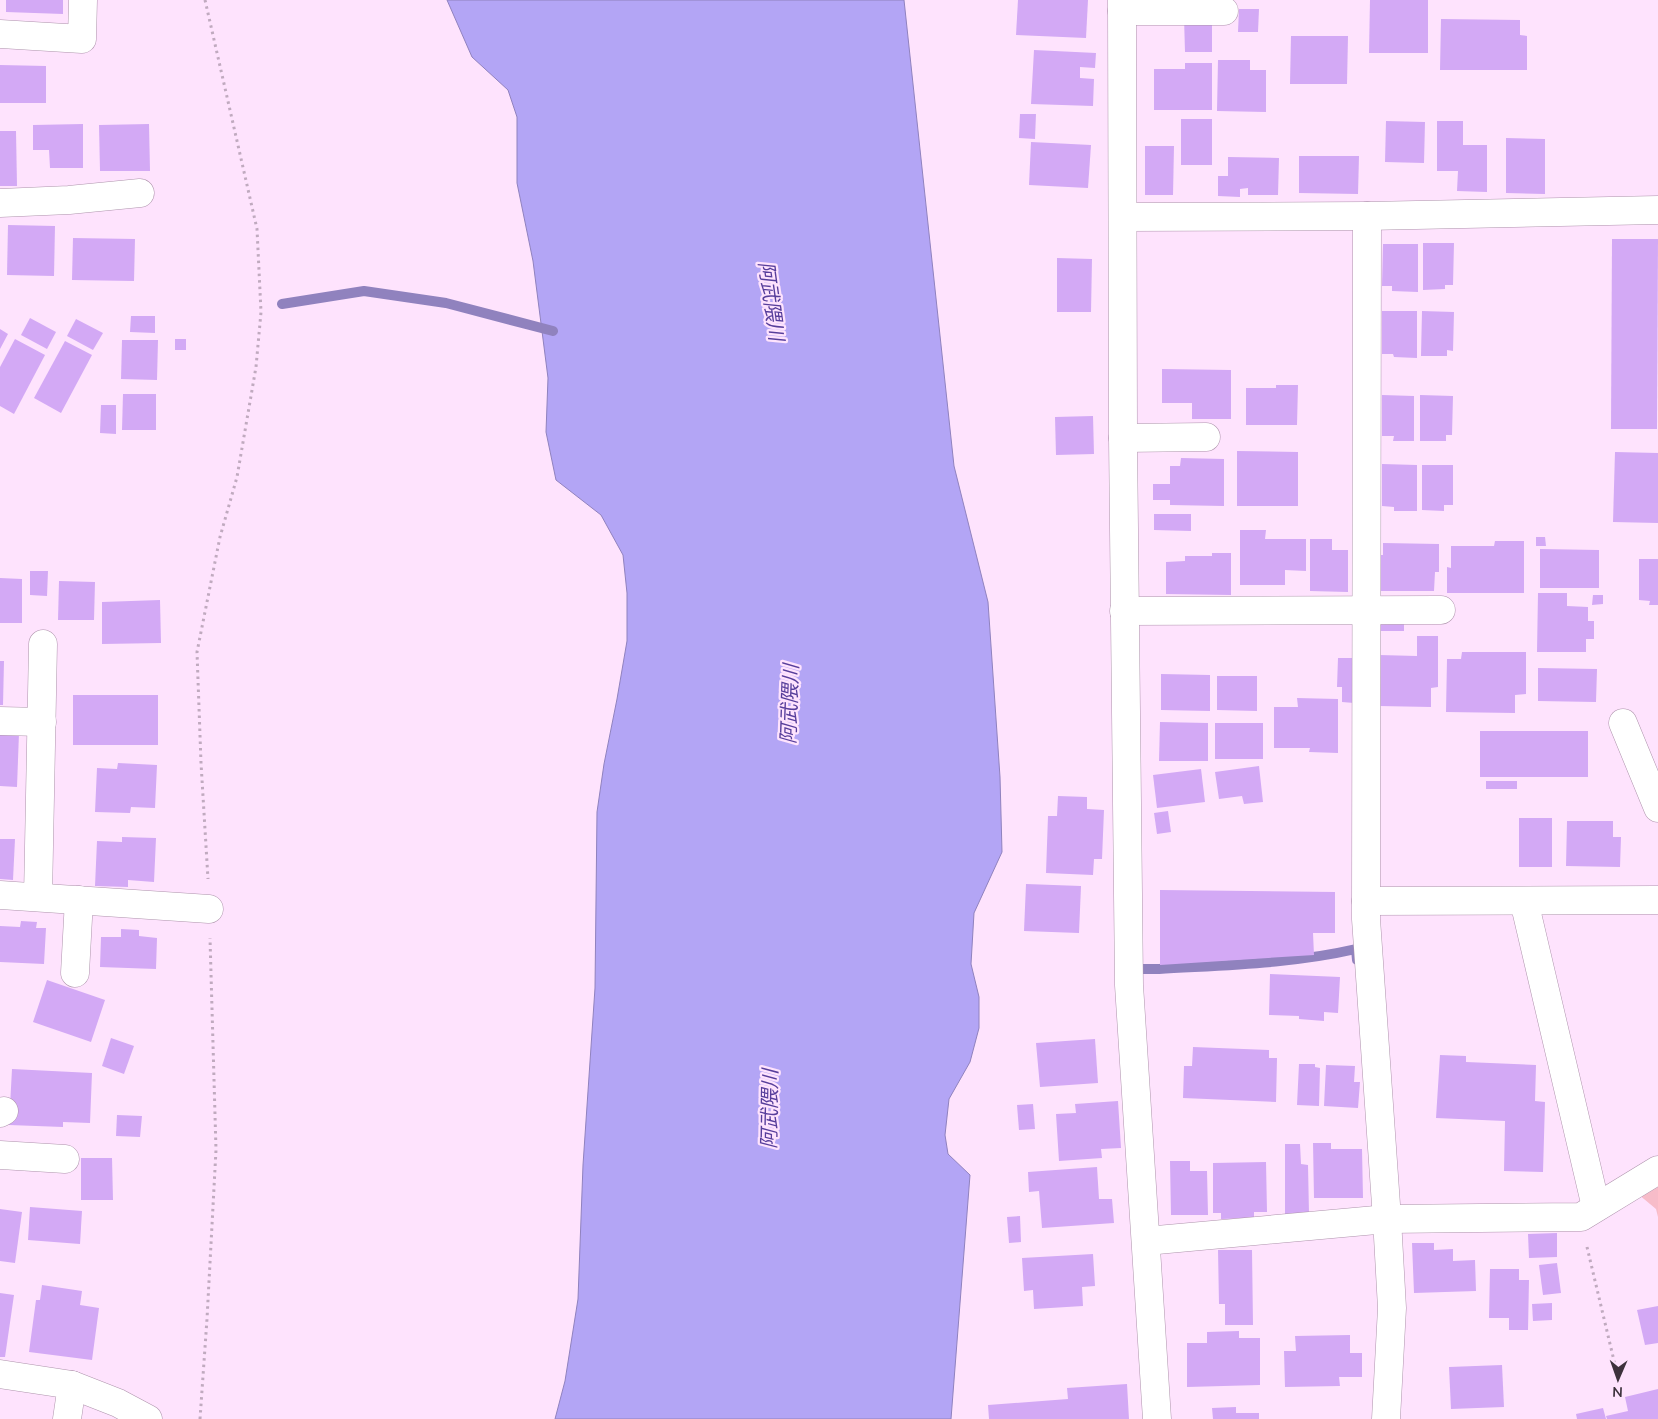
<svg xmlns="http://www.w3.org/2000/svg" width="1658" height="1419" font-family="Mulish,'Noto Sans JP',sans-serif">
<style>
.green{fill:#f7bcc9}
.water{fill:#b3a5f5;stroke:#9082be}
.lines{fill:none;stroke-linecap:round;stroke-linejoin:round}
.stream{stroke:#9082be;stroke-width:10}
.building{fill:#d3a9f5}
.street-casing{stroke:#ae94ac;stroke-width:29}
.path{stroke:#c0aabf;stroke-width:3;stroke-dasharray:2.5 4;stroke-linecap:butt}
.street{stroke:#fff;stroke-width:28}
.labels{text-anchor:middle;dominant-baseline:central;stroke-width:4.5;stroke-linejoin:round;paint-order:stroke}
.water-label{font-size:20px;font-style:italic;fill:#573e9b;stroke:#fee3fd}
</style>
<rect width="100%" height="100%" fill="#fee3fd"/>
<polygon class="green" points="1658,1181 1658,1217 1656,1209 1638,1194"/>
<polygon class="water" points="447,0 904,0 954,466 988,602 1000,777 1002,852 974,913 971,964 979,997 979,1028 970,1062 949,1099 945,1135 948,1154 970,1175 951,1419 555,1419 565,1381 578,1299 583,1165 595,988 597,812 604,764 617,699 627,641 627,593 623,555 601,515 556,480 546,432 548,378 533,261 517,183 517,117 508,90 472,57"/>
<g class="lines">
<g class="stream">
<polyline points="282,304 364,291 446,303 553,331"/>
<path d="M1138 969H1159C1224 965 1291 964 1356 949L1357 960"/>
</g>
</g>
<g class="building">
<polygon points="6,0 63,0 63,14 6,12"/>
<polygon points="1018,0 1088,0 1086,38 1016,35"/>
<polygon points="1370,0 1428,0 1428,53 1369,53"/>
<polygon points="1239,9 1259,9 1258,32 1238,32"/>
<polygon points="1212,16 1212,52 1185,52 1184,17"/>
<polygon points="1441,19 1520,20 1520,35 1527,36 1527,70 1440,70"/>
<polygon points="1291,36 1348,36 1347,84 1290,84"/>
<polygon points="1034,50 1096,53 1095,68 1080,67 1080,78 1094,79 1093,106 1031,104"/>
<polygon points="1218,60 1250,60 1250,70 1266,70 1266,112 1217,111"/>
<polygon points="1185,63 1212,63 1212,110 1154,110 1154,69 1185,69"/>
<polygon points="0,65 46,66 46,103 0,103"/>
<polygon points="1020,114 1036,114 1035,139 1019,138"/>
<rect x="1181" y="119" width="31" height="46"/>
<polygon points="1386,121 1425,122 1424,163 1385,162"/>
<polygon points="1437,121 1463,121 1463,145 1487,145 1487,192 1457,191 1458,171 1437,171"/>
<polygon points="83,124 83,168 50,168 49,150 33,150 33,125"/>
<polygon points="149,124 150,171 100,171 99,125"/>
<polygon points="0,131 16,131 17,186 0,186"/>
<polygon points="1506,138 1545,139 1545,194 1506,193"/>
<polygon points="1031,142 1091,145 1088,188 1029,185"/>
<polygon points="1145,146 1174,146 1173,195 1145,195"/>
<polygon points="1299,156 1359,156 1358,194 1299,193"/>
<polygon points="1228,157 1279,158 1278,195 1248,195 1248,188 1240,189 1240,197 1218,196 1218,176 1228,176"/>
<polygon points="8,225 55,226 54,276 7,275"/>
<polygon points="73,238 135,239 134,281 72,280"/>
<polygon points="1612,239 1658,239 1657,429 1611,429"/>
<polygon points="1423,243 1454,243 1453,285 1445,285 1445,289 1423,290"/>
<polygon points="1383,244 1418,244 1418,292 1392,291 1392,286 1382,286"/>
<polygon points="1057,258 1092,259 1091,312 1057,312"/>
<polygon points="1382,311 1417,311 1417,358 1394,357 1393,354 1382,354"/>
<polygon points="1422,311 1454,312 1453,351 1447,350 1447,356 1421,356"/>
<polygon points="131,316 155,316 155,333 130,332"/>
<polygon points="30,318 56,332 47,349 21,335"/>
<polygon points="76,319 103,333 93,350 67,336"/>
<polygon points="0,329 8,334 0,349"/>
<polygon points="15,339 45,355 14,414 0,406 0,367"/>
<rect x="175" y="339" width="11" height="11"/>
<polygon points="122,340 158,340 157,380 121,379"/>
<polygon points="65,341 92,355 61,413 34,398"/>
<polygon points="1162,369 1231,370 1231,419 1192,419 1192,403 1162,403"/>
<polygon points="1276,385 1298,385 1297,425 1246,425 1246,388 1276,388"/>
<polygon points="123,394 156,394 156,430 122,430"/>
<polygon points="1382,395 1414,396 1414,441 1393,441 1394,436 1382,436"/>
<polygon points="1420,395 1453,396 1452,435 1446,435 1446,441 1420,441"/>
<polygon points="101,405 116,405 116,434 100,433"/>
<polygon points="1093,416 1094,454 1056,455 1055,417"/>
<polygon points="1237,451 1298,452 1298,506 1237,506"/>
<polygon points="1615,452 1658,453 1658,523 1613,522"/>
<polygon points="1181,458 1224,459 1224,506 1170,505 1170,500 1153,500 1153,484 1170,484 1170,466 1180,466"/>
<polygon points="1382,464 1417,465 1417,511 1394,511 1394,507 1382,506"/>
<polygon points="1422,465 1453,465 1453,505 1444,505 1444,511 1422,510"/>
<polygon points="1154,514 1191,514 1191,531 1154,530"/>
<polygon points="1240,530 1266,530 1265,539 1306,539 1306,571 1285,570 1285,585 1240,585"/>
<polygon points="1536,537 1545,537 1546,546 1536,546"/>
<polygon points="1310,539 1332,539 1332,550 1348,550 1348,592 1310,591"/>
<polygon points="1495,541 1524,541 1524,593 1447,593 1447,567 1451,568 1451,546 1494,546"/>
<polygon points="1383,543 1439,544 1439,572 1435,572 1434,591 1378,591 1379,555 1383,555"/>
<polygon points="1540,549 1599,550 1599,588 1540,588"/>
<polygon points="1212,553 1231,553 1231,595 1166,594 1166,562 1185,561 1185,556 1212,556"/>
<polygon points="1639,559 1658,559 1658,605 1649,605 1650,601 1639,600"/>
<polygon points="30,571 48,571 47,596 30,595"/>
<polygon points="0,578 22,579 22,623 0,623"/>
<polygon points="59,581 95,582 94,620 58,620"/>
<polygon points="1538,593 1567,593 1567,606 1588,607 1588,621 1594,621 1594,639 1586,639 1586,652 1537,652"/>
<polygon points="1593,595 1603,595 1603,604 1592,605"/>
<polygon points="160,600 161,643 102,644 102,602"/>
<rect x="1377" y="618" width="27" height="13"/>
<polygon points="1417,636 1438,636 1438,687 1431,688 1431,707 1379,706 1379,655 1417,656"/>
<polygon points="1462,652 1526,652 1526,694 1515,695 1515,713 1446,712 1447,659 1461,659"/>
<polygon points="1338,658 1354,658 1354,703 1342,702 1342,687 1337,687"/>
<polygon points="0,661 4,661 3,705 0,705"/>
<polygon points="1538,668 1597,669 1596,702 1538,701"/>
<polygon points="1161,674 1210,675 1210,711 1161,710"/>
<polygon points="1217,676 1257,676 1257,711 1217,710"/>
<rect x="73" y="695" width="85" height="50"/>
<polygon points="1297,698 1338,699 1338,753 1309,752 1310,748 1274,748 1274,707 1298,707"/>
<polygon points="1160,722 1208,723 1208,761 1159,761"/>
<rect x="1215" y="723" width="48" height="36"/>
<rect x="1480" y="731" width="108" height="46"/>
<polygon points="0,732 19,733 17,787 0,786"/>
<polygon points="118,763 157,765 155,808 131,807 130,813 95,812 97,768 117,769"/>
<polygon points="1259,766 1263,802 1244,804 1242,796 1219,799 1215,772"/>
<polygon points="1201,769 1205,802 1157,808 1153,775"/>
<rect x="1486" y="781" width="31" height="8"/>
<polygon points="1058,796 1087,797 1087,809 1104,810 1102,859 1094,859 1093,875 1046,873 1048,816 1057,816"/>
<polygon points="1168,811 1171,832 1157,834 1154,813"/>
<rect x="1519" y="818" width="33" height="49"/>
<polygon points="1567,821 1613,821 1613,837 1621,837 1620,867 1566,866"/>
<polygon points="122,837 156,838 154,882 128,880 128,887 95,886 97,841 122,842"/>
<polygon points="0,839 15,839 13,880 0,879"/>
<polygon points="1026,884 1081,886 1079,933 1024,931"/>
<polygon points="1160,890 1335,892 1335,933 1313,933 1314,955 1160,965"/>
<polygon points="21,921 37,922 36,928 46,928 44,964 0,962 0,926 20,927"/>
<polygon points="121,929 139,930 139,936 157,938 156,969 100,967 101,937 121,937"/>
<polygon points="1270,974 1340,977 1338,1013 1324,1012 1324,1021 1299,1019 1299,1016 1269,1015"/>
<polygon points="47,980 105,1000 91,1042 33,1022"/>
<polygon points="111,1038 134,1046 124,1074 102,1066"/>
<polygon points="1095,1039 1098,1083 1040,1087 1036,1043"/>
<polygon points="1193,1047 1269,1050 1269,1058 1277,1058 1276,1102 1183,1098 1184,1066 1192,1066"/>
<polygon points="1440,1055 1466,1056 1466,1062 1536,1065 1535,1101 1545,1102 1543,1172 1504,1171 1505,1121 1436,1118"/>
<polygon points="1299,1064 1315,1064 1315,1067 1320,1068 1319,1106 1297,1105"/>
<polygon points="1326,1065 1355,1066 1354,1082 1360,1082 1358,1108 1324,1106"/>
<polygon points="12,1069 92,1073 90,1123 63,1122 63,1127 9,1125"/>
<polygon points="1118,1101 1121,1148 1101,1149 1102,1158 1059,1161 1056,1114 1076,1113 1075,1104"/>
<polygon points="1033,1104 1035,1129 1019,1130 1017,1105"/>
<polygon points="117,1115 142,1116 140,1137 116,1136"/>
<polygon points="1313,1143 1331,1143 1331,1149 1362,1149 1363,1198 1314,1198"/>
<polygon points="1285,1144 1300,1144 1301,1164 1308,1165 1309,1214 1285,1214"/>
<polygon points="81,1158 112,1158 113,1200 81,1200"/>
<polygon points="1170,1161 1190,1161 1190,1171 1207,1171 1208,1215 1171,1215"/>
<polygon points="1266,1162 1267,1212 1254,1212 1254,1218 1221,1219 1221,1213 1213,1213 1213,1163"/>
<polygon points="1097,1167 1099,1199 1112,1199 1114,1223 1042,1228 1039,1191 1029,1192 1028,1172"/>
<polygon points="30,1207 82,1211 80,1244 28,1240"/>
<polygon points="0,1209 22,1212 15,1263 0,1261"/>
<polygon points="1020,1216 1021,1242 1009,1243 1007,1217"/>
<polygon points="1557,1233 1557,1257 1529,1258 1528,1234"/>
<polygon points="1412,1243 1434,1243 1434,1250 1453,1249 1453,1261 1475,1260 1476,1291 1414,1293"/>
<polygon points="1218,1250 1252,1250 1253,1325 1225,1325 1225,1304 1219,1304"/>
<polygon points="1093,1254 1095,1286 1082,1287 1083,1306 1034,1309 1033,1290 1024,1291 1022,1258"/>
<polygon points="1557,1263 1561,1293 1543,1295 1539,1265"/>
<polygon points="1490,1269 1519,1269 1519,1280 1529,1280 1528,1330 1509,1330 1509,1318 1489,1318"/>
<polygon points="42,1285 82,1291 80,1305 99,1308 92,1360 29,1352 36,1300 40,1300"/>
<polygon points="0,1293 14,1295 5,1357 0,1357"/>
<polygon points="1552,1303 1552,1320 1533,1321 1532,1304"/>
<polygon points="1658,1306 1658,1343 1645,1345 1637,1310"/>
<polygon points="1239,1331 1239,1338 1260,1338 1260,1385 1187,1387 1187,1343 1207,1343 1207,1332"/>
<polygon points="1350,1335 1350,1353 1362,1353 1362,1377 1339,1377 1340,1386 1285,1387 1284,1351 1296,1351 1295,1336"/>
<polygon points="1502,1365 1504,1407 1451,1409 1449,1367"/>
<polygon points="1127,1384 1129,1419 989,1419 988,1405 1068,1399 1067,1388"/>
<polygon points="1658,1389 1658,1419 1607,1419 1606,1416 1628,1411 1625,1397"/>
<polygon points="1236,1407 1236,1413 1259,1413 1259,1419 1213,1419 1212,1408"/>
<polygon points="1603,1408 1606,1419 1577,1419 1576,1414"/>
</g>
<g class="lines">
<g class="street-casing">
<g id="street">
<polyline points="1122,0 1123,438 1129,985 1157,1419"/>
<polyline points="1122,11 1224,11"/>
<polyline points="0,34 82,39 83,0"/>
<polyline points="0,203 69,200 140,193"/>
<polyline points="1367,216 1366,919 1387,1219 1392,1308 1386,1419"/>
<polyline points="1123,217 1367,216 1658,210"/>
<polyline points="1123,438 1206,437"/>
<polyline points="1124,611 1441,610"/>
<polyline points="0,721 42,722"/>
<polyline points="1623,723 1658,808"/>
<polyline points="0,895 209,909"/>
<polyline points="38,897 43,644"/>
<polyline points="1366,901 1658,900"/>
<polyline points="1524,901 1596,1207"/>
<polyline points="75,973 79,900"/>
<polyline points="0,1113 4,1111"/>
<polyline points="0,1155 65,1159"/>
<polyline points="1146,1241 1387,1219 1581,1217 1658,1170"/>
<polyline points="0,1374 72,1385 67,1419"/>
<polyline points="72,1385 118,1403 148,1419"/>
</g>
</g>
<g class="path">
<polyline points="205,0 257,229 261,312 256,367 237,477 220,537 197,652 201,763 208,879"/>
<polyline points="1587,1247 1620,1386"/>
<polyline points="200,1419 207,1319 216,1150 210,938"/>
</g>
<use href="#street" class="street"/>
</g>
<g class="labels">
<g class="water-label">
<text transform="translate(772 301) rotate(82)">阿武隈川</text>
<text transform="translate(789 704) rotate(-88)">阿武隈川</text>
<text transform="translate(769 1109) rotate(-89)">阿武隈川</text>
</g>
</g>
<g transform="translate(1618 1379) rotate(182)" stroke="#fee3fd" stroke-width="4" paint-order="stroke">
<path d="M0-4L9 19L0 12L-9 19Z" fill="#3d323c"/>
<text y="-8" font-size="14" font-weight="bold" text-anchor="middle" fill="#3d323c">N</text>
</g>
</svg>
